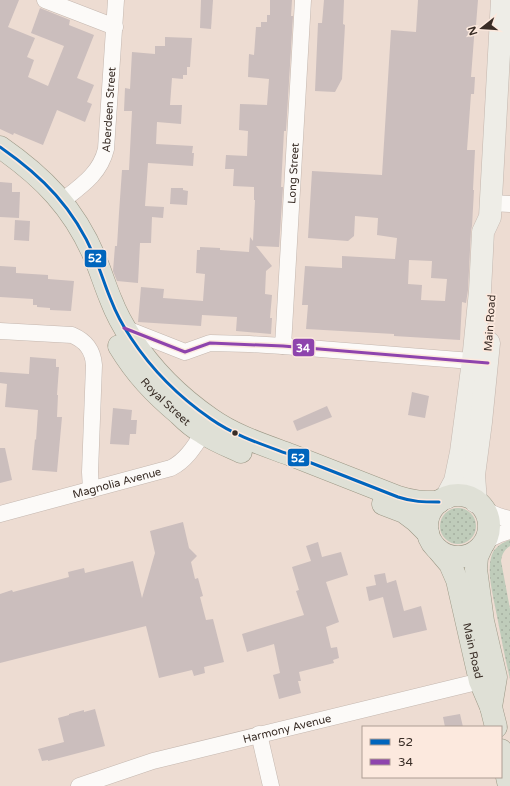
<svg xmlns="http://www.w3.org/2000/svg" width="510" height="786" font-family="'Varela Round',sans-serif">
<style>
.grass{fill:url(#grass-dots)}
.building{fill:#cbbebd;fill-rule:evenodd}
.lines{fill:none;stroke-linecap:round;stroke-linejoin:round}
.street-casing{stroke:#c4b7af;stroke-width:17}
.secondary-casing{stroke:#c4b7af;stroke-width:23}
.primary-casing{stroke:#9c9886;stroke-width:23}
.street{stroke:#fcfaf8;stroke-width:16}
.secondary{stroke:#eeede7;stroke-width:22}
.primary{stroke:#dfe0d6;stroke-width:22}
.bus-1-casing{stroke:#fce9de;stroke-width:6}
.bus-2-casing{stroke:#fce9de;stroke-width:6}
.bus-1{stroke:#0065bd;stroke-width:3}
.bus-2{stroke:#8e44ad;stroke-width:3}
.bus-dot{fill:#382c25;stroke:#fce9de;stroke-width:1.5}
.labels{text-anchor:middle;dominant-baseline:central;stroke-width:3.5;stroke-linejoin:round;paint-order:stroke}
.street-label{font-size:11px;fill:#382c25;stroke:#fce9de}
.line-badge{stroke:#fce9de;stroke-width:1.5}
.badge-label{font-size:11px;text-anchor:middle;font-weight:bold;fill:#fff}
</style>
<defs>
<pattern id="grass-dots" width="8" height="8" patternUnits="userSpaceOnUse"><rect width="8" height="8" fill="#bfccba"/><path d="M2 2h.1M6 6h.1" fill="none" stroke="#a5afa0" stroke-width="1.8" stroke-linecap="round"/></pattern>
</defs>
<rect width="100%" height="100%" fill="#eddcd2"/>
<g class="grass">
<circle cx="458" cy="526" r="18"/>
<path d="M510 540V546C504 550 502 554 501 561L510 609V679C505 658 501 637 497 616 494 598 485 569 493 552 497 546 503 542 510 540Z"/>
</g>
<g class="building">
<polygon points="0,0 19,0 8,27 35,38 27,57 34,60 28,77 48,86 64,46 31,33 40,8 70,20 69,25 94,35 77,78 94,85 87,102 92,104 85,122 57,110 43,145 14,133 13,135 0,129"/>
<polygon points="201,0 213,0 211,29 200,28"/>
<polygon points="270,0 292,0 291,16 293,16 286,131 284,131 281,187 283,187 279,247 256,246 272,266 266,271 265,294 272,295 270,318 272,318 271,334 236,331 237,317 202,315 201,326 138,322 141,287 164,289 163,298 203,301 205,274 196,273 197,250 200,250 200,247 220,248 220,250 249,252 250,237 253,241 255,200 254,200 254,187 233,186 234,169 225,169 226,155 247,156 248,131 239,130 240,104 267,105 269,79 248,77 249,54 254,55 256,27 261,27 261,22 267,22 267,15 270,15"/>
<polygon points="324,0 344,0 343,24 345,25 342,79 335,92 315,91 318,23 322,23"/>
<path d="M418 0H478L476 25H475L471 77H475L474 94H471L467 150H475L473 190H474L472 226 471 231 468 290 466 303 462 302 460 340 394 336V334L306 329 308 305H302L305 266 342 268V256L395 259 397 238 377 235 378 218 355 216 354 236 348 241 308 238 312 171 382 175 391 30 416 32ZM409 260 432 261 431 278 447 279 445 301 421 300 422 285 408 284Z"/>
<polygon points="165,37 192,38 190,67 187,67 187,75 183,75 183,79 172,78 170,105 182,105 181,124 157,122 156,144 193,146 192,153 194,153 193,166 148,163 145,206 164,207 163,218 152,217 151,243 140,243 138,283 117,281 113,271 115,246 117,246 119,213 122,170 129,170 132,111 124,111 125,88 130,89 132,52 155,54 155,46 165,46"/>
<polygon points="0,182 12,183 12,192 20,192 19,218 0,217"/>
<polygon points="171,188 183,188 183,190 188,191 187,205 170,204"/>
<polygon points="15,220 30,221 29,241 14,240"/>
<polygon points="0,266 16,267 16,273 48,275 48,279 74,281 71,311 50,310 50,308 37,307 37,305 33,305 33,299 0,297"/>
<polygon points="30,357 56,359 56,367 59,367 57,395 58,395 57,417 62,417 57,472 32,470 35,439 36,440 38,410 5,407 7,384 0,383 0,372 29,374"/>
<polygon points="412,392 429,396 425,418 408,415"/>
<polygon points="327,406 332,417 297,431 293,421"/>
<polygon points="113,408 132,410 131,420 137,420 136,434 130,434 129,445 110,444"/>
<polygon points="0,448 5,448 12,480 0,483"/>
<polygon points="183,522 189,548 197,556 191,562 195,579 198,578 203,596 200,597 206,620 213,619 224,662 204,667 205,673 194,676 192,670 159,678 146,626 0,663 0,594 12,590 13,592 69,577 68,572 84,568 85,573 133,561 142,598 155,553 150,531"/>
<polygon points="318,542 322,557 341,552 348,575 326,582 339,622 326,627 331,648 337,647 339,658 333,660 334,663 299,672 301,681 298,681 301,693 279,699 273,675 280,673 274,644 247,652 242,634 304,615 296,591 299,590 292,567 311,561 306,546"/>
<polygon points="385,573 387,583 396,580 404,611 421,606 427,630 393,638 383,597 369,601 366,587 376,585 374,575"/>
<polygon points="95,709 105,746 48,761 48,760 42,761 38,749 64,742 58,718 69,715 69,714 84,710 84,712"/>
<polygon points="460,714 463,727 445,727 443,717"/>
</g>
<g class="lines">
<g class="street-casing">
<g id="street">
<polyline points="45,0 115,27"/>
<path id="s1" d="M62 201C81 186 100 174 106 149L116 0"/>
<polyline points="491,203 510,204"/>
<polyline points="124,328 185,352 210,343 249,344 283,346 484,362"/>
<path d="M0 331 72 335C86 341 93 350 94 365L90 472 91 490"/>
<path id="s2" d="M283 346 303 0"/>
<path d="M480 505C489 513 499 517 510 519"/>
<path id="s3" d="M0 514 171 468C189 459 198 440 209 424"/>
<polyline points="485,541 500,534 510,531"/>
<polyline points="259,734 271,786"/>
<path id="s4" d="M79 786 153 761 489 679"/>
</g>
</g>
<g class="secondary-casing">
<g id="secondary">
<polyline points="446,498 455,481 461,452 473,361 480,291 483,232 490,217 502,0"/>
<polyline points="476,502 474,475 481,422 489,343"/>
</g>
</g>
<g class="primary-casing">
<g id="primary">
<path d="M0 147C43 177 74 208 95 258 101 272 105 286 111 300 116 313 123 326 131 338 152 370 179 397 211 419 235 436 264 445 291 455 326 469 362 483 398 497 413 502 423 502 439 502"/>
<path id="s5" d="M119 346C136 374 154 393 179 414 186 421 194 428 203 433 215 441 228 446 241 452"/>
<circle cx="458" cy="526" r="31"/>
<polyline points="383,504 404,512 416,521 428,533"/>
<polyline points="482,546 477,557 476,569 483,621 496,677 491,707"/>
<path id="s6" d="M439 551 450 564 457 580 480 681 491 707 496 727"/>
<polyline points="501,750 509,786"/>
</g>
</g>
<use href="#street" class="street"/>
<use href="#secondary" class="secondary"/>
<use href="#primary" class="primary"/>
<g class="bus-1-casing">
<path id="bus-1" d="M0 147C43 177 74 208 95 258 101 272 105 286 111 300 116 313 123 326 131 338 152 370 179 397 211 419 235 436 264 445 291 455 326 469 362 483 398 497 413 502 423 502 439 502"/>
</g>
<g class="bus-2-casing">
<polyline id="bus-2" points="124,328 185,352 210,343 283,346 488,363"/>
</g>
<use href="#bus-1" class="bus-1"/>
<use href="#bus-2" class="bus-2"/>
</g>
<circle class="bus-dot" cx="235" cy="433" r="3.5"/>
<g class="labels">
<g class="street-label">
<text stroke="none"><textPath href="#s1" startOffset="109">Aberdeen Street</textPath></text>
<text stroke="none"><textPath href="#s2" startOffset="173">Long Street</textPath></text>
<text transform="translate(490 323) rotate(-86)">Main Road</text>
<text stroke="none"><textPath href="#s5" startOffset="73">Royal Street</textPath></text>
<text stroke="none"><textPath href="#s3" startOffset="121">Magnolia Avenue</textPath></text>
<text stroke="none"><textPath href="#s6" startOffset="107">Main Road</textPath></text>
<text stroke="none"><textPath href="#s4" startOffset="216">Harmony Avenue</textPath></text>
</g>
</g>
<g class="line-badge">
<rect x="84" y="249" width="23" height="19" rx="4" fill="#0065bd"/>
<rect x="292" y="338" width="23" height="19" rx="4" fill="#8e44ad"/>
<rect x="287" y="448" width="23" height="19" rx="4" fill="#0065bd"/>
</g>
<g class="badge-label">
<text x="95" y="262">52</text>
<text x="303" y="352">34</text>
<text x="298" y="462">52</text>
</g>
<rect x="362" y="726" width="140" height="52" fill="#fce9de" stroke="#ae9d94"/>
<rect x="370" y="739" width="20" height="6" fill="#0065bd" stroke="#ae9d94"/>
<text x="398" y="746" font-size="12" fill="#382c25">52</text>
<rect x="370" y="759" width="20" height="6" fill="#8e44ad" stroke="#ae9d94"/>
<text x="398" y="766" font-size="12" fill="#382c25">34</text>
<g transform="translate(482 28) rotate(253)" stroke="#fce9de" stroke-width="3" paint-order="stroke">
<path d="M0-3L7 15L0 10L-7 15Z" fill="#382c25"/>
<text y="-6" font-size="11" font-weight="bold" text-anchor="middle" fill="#382c25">N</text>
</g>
</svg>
